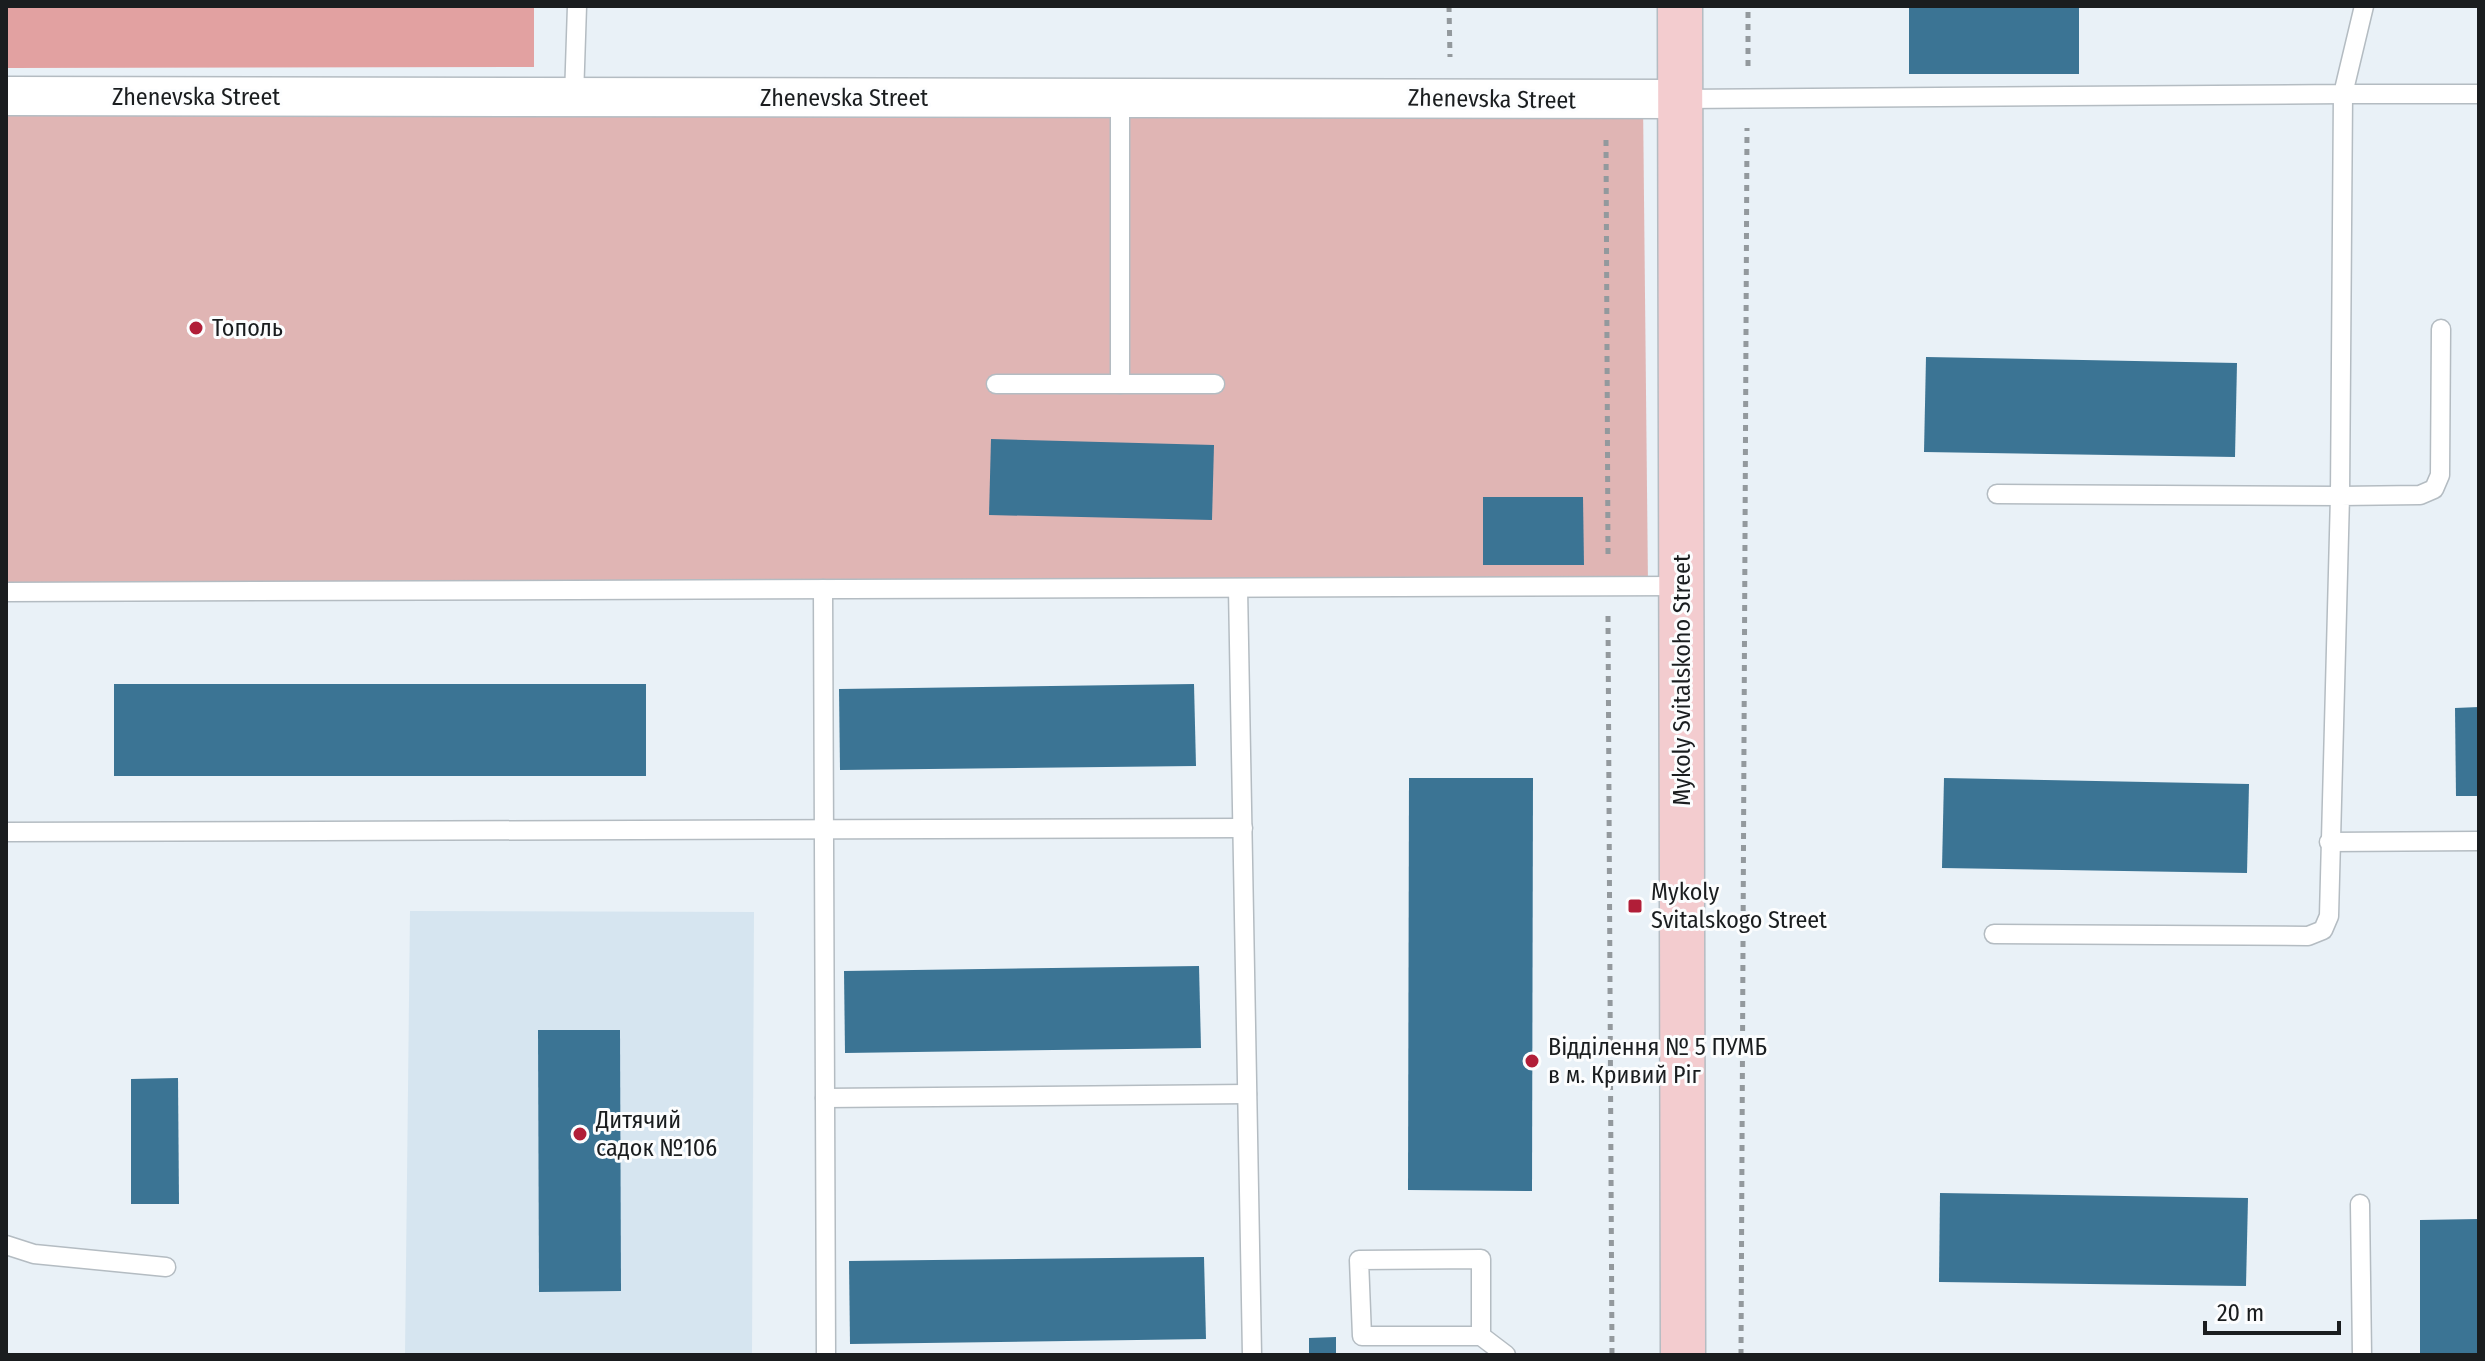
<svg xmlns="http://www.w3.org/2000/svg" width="2485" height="1361" font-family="'Fira Sans Condensed',sans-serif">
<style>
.built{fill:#d6e5f0}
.green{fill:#e0b5b4}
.forest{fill:#e2a1a1}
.building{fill:#3b7494}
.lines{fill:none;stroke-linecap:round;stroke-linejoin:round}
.lane-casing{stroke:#b4bcc2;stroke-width:21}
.street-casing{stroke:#b4bcc2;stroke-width:41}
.secondary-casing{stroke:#b4bcc2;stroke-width:47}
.path{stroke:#93999d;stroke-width:5;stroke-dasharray:6 6;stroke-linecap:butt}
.lane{stroke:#fff;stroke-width:18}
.street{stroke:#fff;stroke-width:38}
.secondary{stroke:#f3cccf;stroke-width:44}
.poi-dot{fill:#b11e38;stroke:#fcfdfe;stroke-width:3}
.labels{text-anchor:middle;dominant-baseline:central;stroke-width:6;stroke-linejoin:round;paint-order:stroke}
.street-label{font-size:24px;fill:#1a1d1f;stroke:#fcfdfe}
.poi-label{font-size:24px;fill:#1a1d1f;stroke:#fcfdfe;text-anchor:start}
</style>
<rect width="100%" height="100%" fill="#e9f1f7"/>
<polygon class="built" points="410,911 754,912 752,1355 405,1355"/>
<polygon class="green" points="6,96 1643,101 1648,586 6,592"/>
<polygon class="forest" points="6,6 534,6 534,67 6,68"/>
<g class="building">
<rect x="1909" y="6" width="170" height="68"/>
<polygon points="1926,357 2237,363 2235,457 1924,452"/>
<polygon points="991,439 1214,445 1212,520 989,515"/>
<polygon points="1483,497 1583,497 1584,565 1483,565"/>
<rect x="114" y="684" width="532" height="92"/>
<polygon points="1194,684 1196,766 840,770 839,689"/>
<polygon points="2479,707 2479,796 2456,796 2455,708"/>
<polygon points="1409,778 1533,778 1532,1191 1408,1190"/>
<polygon points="1944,778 2249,784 2247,873 1942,868"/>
<polygon points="1199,966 1201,1048 845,1053 844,971"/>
<polygon points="538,1030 620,1030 621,1291 539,1292"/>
<polygon points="178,1078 179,1204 131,1204 131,1079"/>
<polygon points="1940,1193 2248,1198 2246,1286 1939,1282"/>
<polygon points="2479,1219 2479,1355 2420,1355 2420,1220"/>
<polygon points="1204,1257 1206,1339 850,1344 849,1261"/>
<polygon points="1336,1337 1336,1355 1309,1355 1309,1338"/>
</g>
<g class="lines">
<g class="lane-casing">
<g id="lane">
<polyline points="574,97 577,6"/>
<polyline points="1120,98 1120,384"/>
<polyline points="1681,99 2343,94 2364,6"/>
<polyline points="996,384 1215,384"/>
<polyline points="1997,494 2340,496 2343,94 2479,94"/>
<polyline points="1238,588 1252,1355"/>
<polyline points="823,589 826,1355"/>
<polyline points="6,592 1682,586"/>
<polyline points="6,832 1243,828"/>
<polyline points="2329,842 2479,841"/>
<polyline points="1994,934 2308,936 2323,930 2329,916 2340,496 2420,495 2434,489 2440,475 2441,329"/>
<polyline points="825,1098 1247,1094"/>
<polyline points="2360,1204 2362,1355"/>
<polyline points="6,1245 34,1254 166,1267"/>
<polyline points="1481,1336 1481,1259 1359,1260 1362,1336 1481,1336 1506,1355"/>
</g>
</g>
<g class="street-casing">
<polyline id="street" points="6,96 1681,99"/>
</g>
<g class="secondary-casing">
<polyline id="secondary" points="1680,6 1683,1355"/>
</g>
<g class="path">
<polyline points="1449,6 1450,57"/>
<polyline points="1748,66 1748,6"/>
<polyline points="1606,140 1608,554"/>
<polyline points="1608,616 1612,1355"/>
<polyline points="1741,1355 1747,128"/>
</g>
<use href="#lane" class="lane"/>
<use href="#street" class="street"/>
<use href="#secondary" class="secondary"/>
</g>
<g class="poi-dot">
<circle cx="196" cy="328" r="8"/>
<rect x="1627" y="898" width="16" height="16" rx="4"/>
<circle cx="1532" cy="1061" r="8"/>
<circle cx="580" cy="1134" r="8"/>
</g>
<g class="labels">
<g class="street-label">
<text x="196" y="97">Zhenevska Street</text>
<text x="844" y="98">Zhenevska Street</text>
<text transform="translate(1492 99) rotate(1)">Zhenevska Street</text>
<text transform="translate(1682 680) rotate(-90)">Mykoly Svitalskoho Street</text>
</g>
<g class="poi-label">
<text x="212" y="328">Тополь</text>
<text x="1651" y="892">Mykoly<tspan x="1651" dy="28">Svitalskogo Street</tspan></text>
<text x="1548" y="1047">Відділення № 5 ПУМБ<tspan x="1548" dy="28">в м. Кривий Ріг</tspan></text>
<text x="596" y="1120">Дитячий<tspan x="596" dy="28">садок №106</tspan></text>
</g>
</g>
<rect width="2485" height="1361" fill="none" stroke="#1a1d1f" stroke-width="16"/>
<path d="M2205 1321v12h134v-12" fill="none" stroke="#1a1d1f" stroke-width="4"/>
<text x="2217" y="1321" font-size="24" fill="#1a1d1f" stroke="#fcfdfe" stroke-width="6" paint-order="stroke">20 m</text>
</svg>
